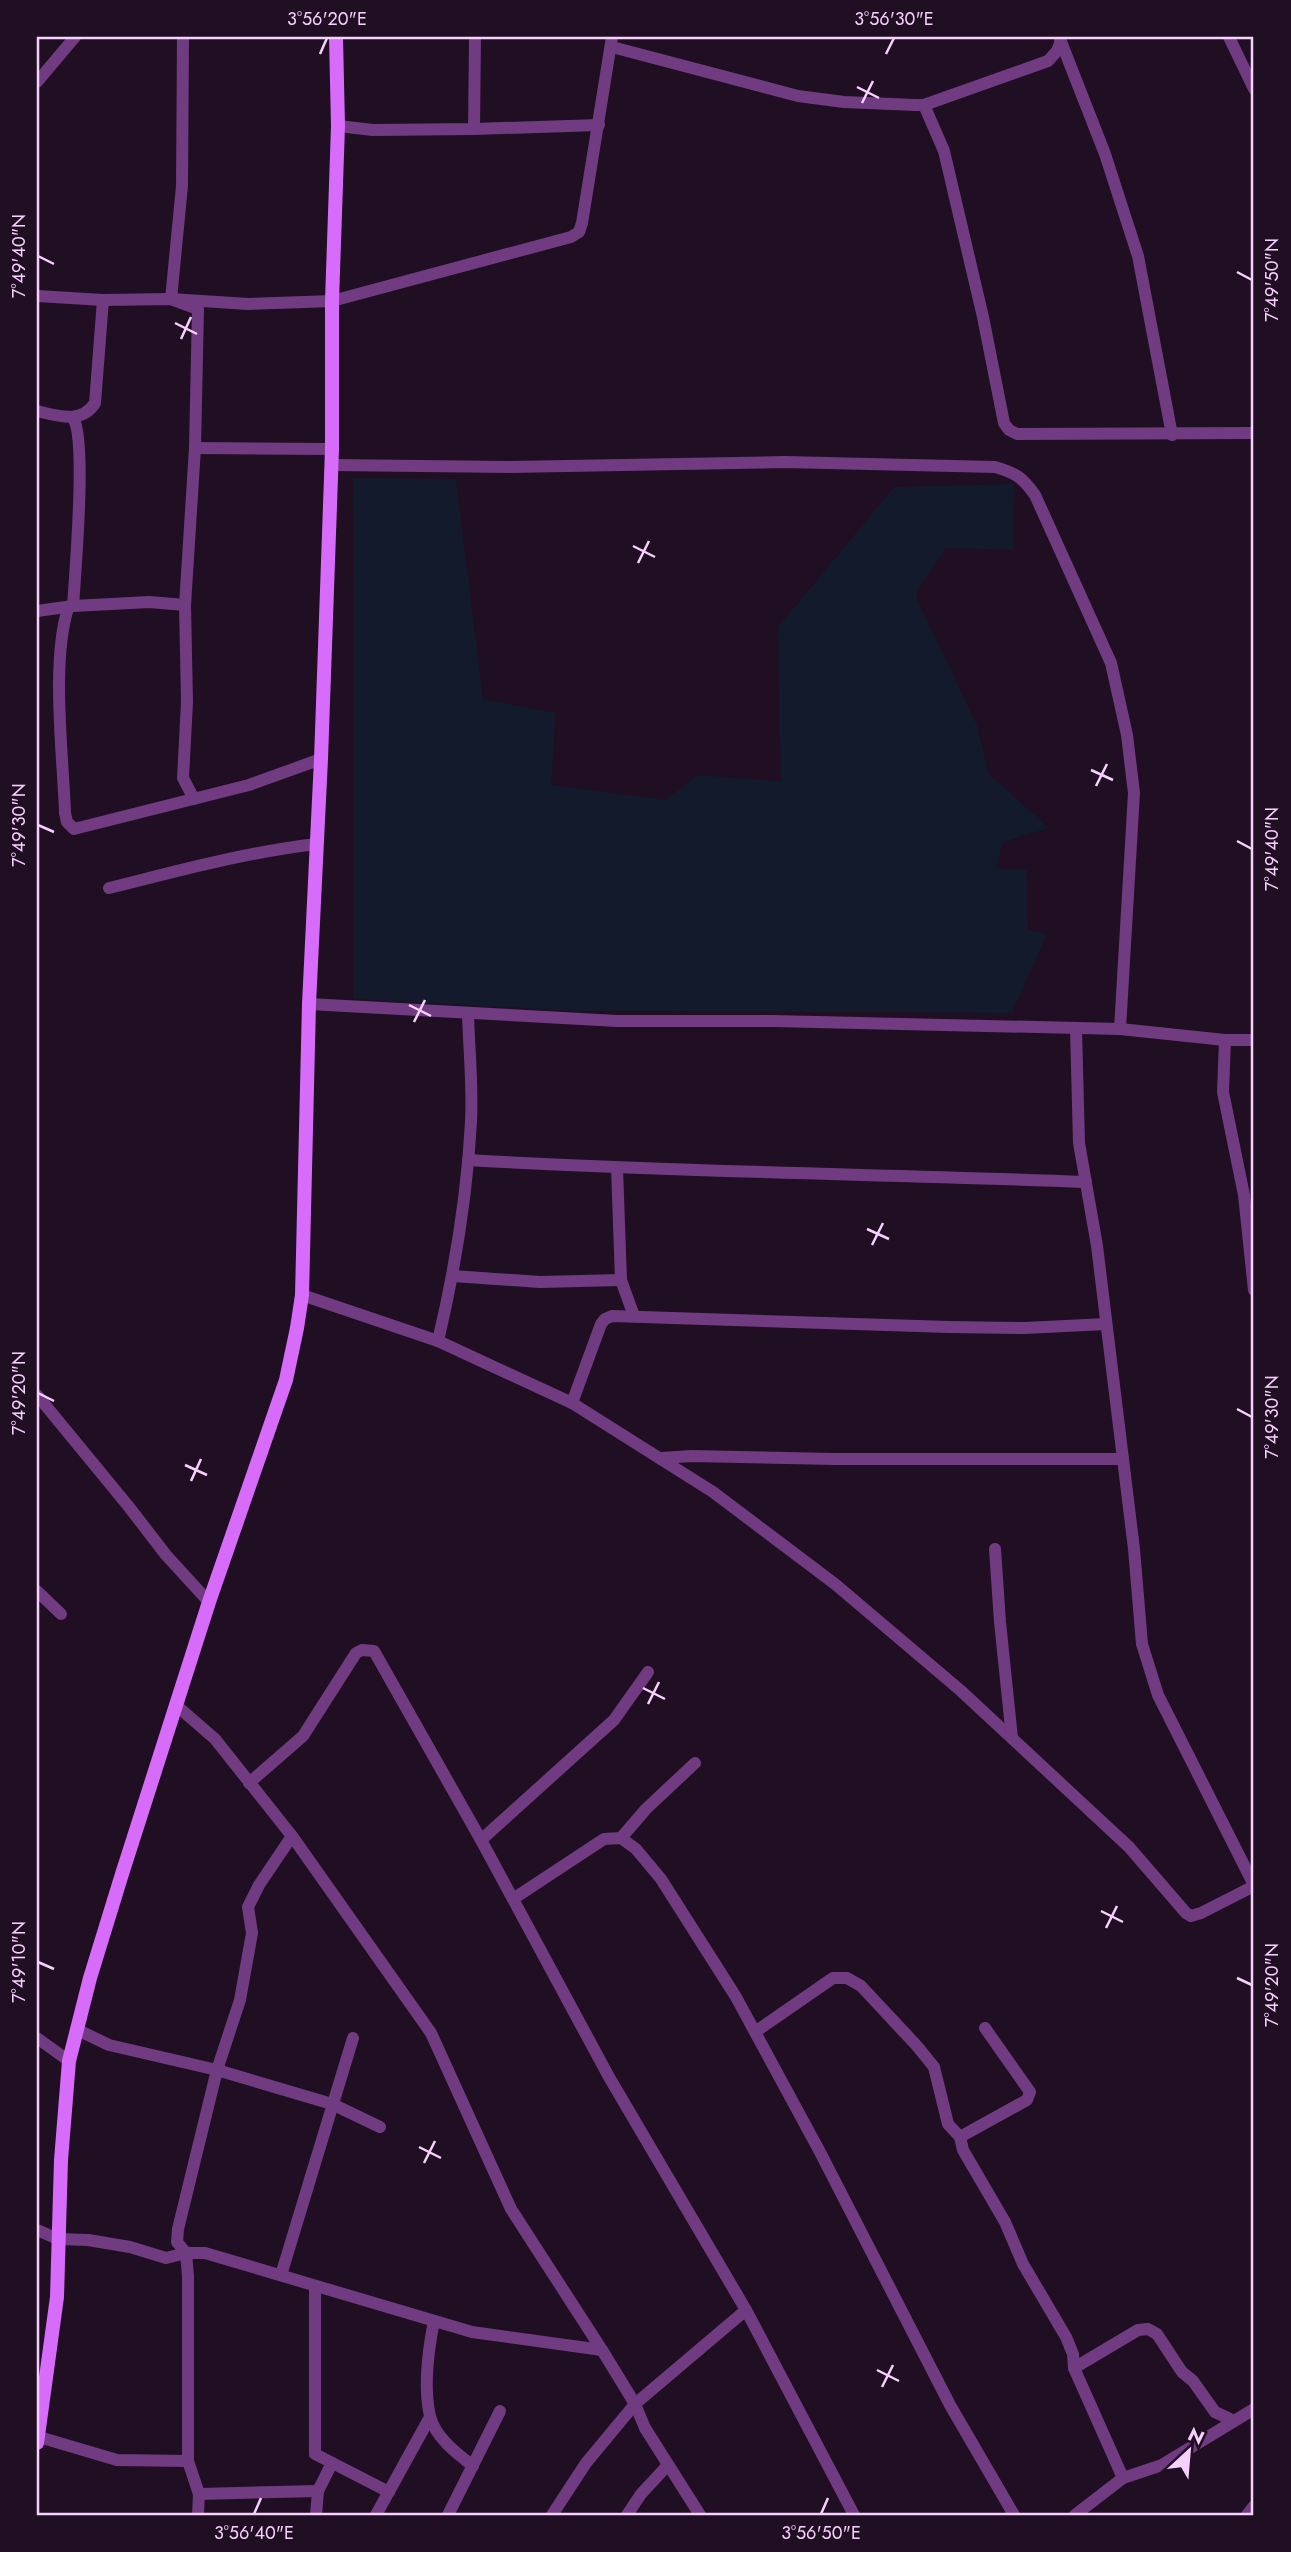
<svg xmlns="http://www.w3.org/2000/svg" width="1291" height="2552" font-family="Jost,sans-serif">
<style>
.green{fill:#121a2c}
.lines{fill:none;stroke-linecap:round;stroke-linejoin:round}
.minor{stroke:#703b80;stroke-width:12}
.secondary{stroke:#d76bfa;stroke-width:14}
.ticks{fill:none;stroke:#f7d1fe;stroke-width:2.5}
.neatline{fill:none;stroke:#f7d1fe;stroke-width:2.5}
.ticks-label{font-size:18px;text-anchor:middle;fill:#f7d1fe}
</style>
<rect width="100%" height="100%" fill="#200e22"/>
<polygon class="green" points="353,478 456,479 483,699 556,713 551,785 666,800 697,775 781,781 778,627 894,487 1014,484 1013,550 946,548 915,595 977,725 989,774 1049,828 1003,842 996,868 1027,870 1028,930 1047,934 1012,1013 577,1011 353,999"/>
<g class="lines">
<g class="minor">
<polyline points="183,37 182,186 171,299 198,309 195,448 185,605 187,702 183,778 194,799"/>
<polyline points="1229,37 1254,89"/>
<polyline points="1060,39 1105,154 1138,256 1172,435"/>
<polyline points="612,47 798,96 844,102 915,105 924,105 1048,61 1057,51 1061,41"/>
<polyline points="37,82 75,37"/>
<polyline points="924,105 944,151 983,317 1004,423 1009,430 1017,434 1254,433"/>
<polyline points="338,126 373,130 474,129 475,37"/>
<polyline points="474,129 599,125"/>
<polyline points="37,296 103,300 171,299 248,304 332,301 571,237 579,232 582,223 612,37"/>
<path d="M37 411C58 416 82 424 95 403L103 300"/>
<path d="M73 418C87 438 75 575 73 606"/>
<polyline points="195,448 332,449"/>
<path d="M331 465 510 467 785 462 995 467C1016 473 1022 477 1035 495L1111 663 1127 735 1134 793 1120 1029"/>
<path d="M68 608C51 663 63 755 65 813L67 822 74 829 249 785 321 759"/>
<polyline points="37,611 73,606 149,602 185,605"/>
<path d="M109 888C178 871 246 852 317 844"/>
<polyline points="309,1004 617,1021 773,1021 1120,1029 1225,1040 1254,1040"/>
<polyline points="1076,1029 1079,1143 1097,1246 1134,1549 1142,1644 1158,1695 1254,1885"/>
<polyline points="1225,1040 1223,1092 1244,1195 1254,1290"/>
<path d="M468 1160C674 1172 880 1174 1086 1182"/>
<polyline points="617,1168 621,1280 634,1316"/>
<polyline points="453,1276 540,1282 621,1280"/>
<polyline points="302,1295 438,1341 572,1403 713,1492 835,1584 960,1690 1129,1847 1186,1913 1191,1916 1201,1913 1254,1886"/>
<path d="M438 1341C455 1269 467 1196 471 1122 473 1087 469 1050 468 1014"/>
<polyline points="37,1395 129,1507 166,1555 209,1602"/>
<polyline points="572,1403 601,1324 605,1319 612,1316 949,1327 1025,1328 1106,1324"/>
<polyline points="662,1458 691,1456 834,1459 1122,1459"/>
<polyline points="995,1549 1000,1622 1012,1738"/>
<polyline points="37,1591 61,1614"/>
<polyline points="177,1706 215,1739 292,1836 431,2033 511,2209 602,2350 635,2404 645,2428 700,2515"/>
<polyline points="249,1783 303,1736 356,1653 362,1650 374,1651 481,1840 609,2077 746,2310 854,2515"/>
<polyline points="621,1838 646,1809 695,1763"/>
<polyline points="481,1840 614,1720 648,1672"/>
<polyline points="513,1899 604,1839 621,1838 636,1849 661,1879 736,1997 820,2152 950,2405 1014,2515"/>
<polyline points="78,2030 109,2045 217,2070 332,2104 380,2127"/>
<polyline points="755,2032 833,1978 847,1978 861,1986 917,2046 934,2067 948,2124 960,2137 963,2150 1005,2222 1023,2264 1066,2337 1073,2354 1074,2368 1123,2478"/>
<polyline points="37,2038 69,2061"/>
<polyline points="960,2137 1027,2100 1030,2092 985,2028"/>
<polyline points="37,2230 58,2239 88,2240 130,2247 166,2258 186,2253 205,2253 472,2332 602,2350"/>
<polyline points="281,2275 353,2038"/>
<polyline points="315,2286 315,2454 389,2492"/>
<path d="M434 2321C428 2351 423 2386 430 2416 435 2437 456 2453 473 2466"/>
<polyline points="1074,2368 1138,2330 1148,2329 1157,2334 1182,2372 1193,2381 1215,2412 1234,2421"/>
<polyline points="39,2437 117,2460 188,2461"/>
<polyline points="199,2494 318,2491"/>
<polyline points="198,2515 199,2494 188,2461 188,2276 186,2253 177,2242 178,2229 217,2070 240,2000 252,1933 248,1907 259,1885 292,1836"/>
<polyline points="316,2515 318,2491 332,2463"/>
<polyline points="376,2515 430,2417"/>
<polyline points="448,2515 500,2411"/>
<polyline points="552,2515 586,2463 635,2404 746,2310"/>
<polyline points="627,2515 641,2494 667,2466"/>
<polyline points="1075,2515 1123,2478 1162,2465 1254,2409"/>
<polyline points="1247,2515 1254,2506"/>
</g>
<polyline class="secondary" points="37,2443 57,2297 61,2160 69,2061 90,1978 122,1874 209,1602 286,1380 297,1328 302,1295 309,1004 321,759 332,449 332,301 338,126 336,37"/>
</g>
<path class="ticks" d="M320 54 327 38M886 54 894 38M857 87 879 98M862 103 873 81M38 256 54 264M1237 272 1252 280M175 323 197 334M181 339 191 317M633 546 655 557M638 563 649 541M1091 770 1113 780M1096 786 1107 764M38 825 54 832M1237 841 1252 849M409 1005 431 1016M414 1022 425 1000M867 1229 889 1239M872 1245 883 1223M38 1393 54 1401M1237 1409 1252 1417M185 1465 207 1475M191 1481 201 1459M643 1688 665 1699M648 1704 659 1682M1101 1911 1123 1922M1106 1928 1117 1906M38 1962 54 1969M1237 1978 1252 1985M419 2147 441 2158M424 2163 435 2141M877 2370 899 2381M882 2387 893 2365M254 2514 261 2498M821 2514 828 2498"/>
<rect width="1291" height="2552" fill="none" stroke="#200e22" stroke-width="77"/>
<g transform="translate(1189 2451) rotate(26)" stroke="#200e22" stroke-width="5" paint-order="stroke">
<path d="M0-5L12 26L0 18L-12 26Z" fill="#f7d1fe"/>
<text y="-10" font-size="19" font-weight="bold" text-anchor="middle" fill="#f7d1fe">N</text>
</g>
<rect x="38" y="38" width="1214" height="2476" class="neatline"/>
<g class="ticks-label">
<text x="327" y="25">3°56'20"E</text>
<text x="894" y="25">3°56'30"E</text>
<text transform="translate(19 256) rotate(-90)" y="6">7°49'40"N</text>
<text transform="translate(1272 280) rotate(-90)" y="6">7°49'50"N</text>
<text transform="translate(19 825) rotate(-90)" y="6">7°49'30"N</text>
<text transform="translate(1272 849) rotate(-90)" y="6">7°49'40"N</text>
<text transform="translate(19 1393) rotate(-90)" y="6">7°49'20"N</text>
<text transform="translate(1272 1417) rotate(-90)" y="6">7°49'30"N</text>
<text transform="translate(19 1962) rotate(-90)" y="6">7°49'10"N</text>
<text transform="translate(1272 1985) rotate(-90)" y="6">7°49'20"N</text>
<text x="254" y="2539">3°56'40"E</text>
<text x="821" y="2539">3°56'50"E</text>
</g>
</svg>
